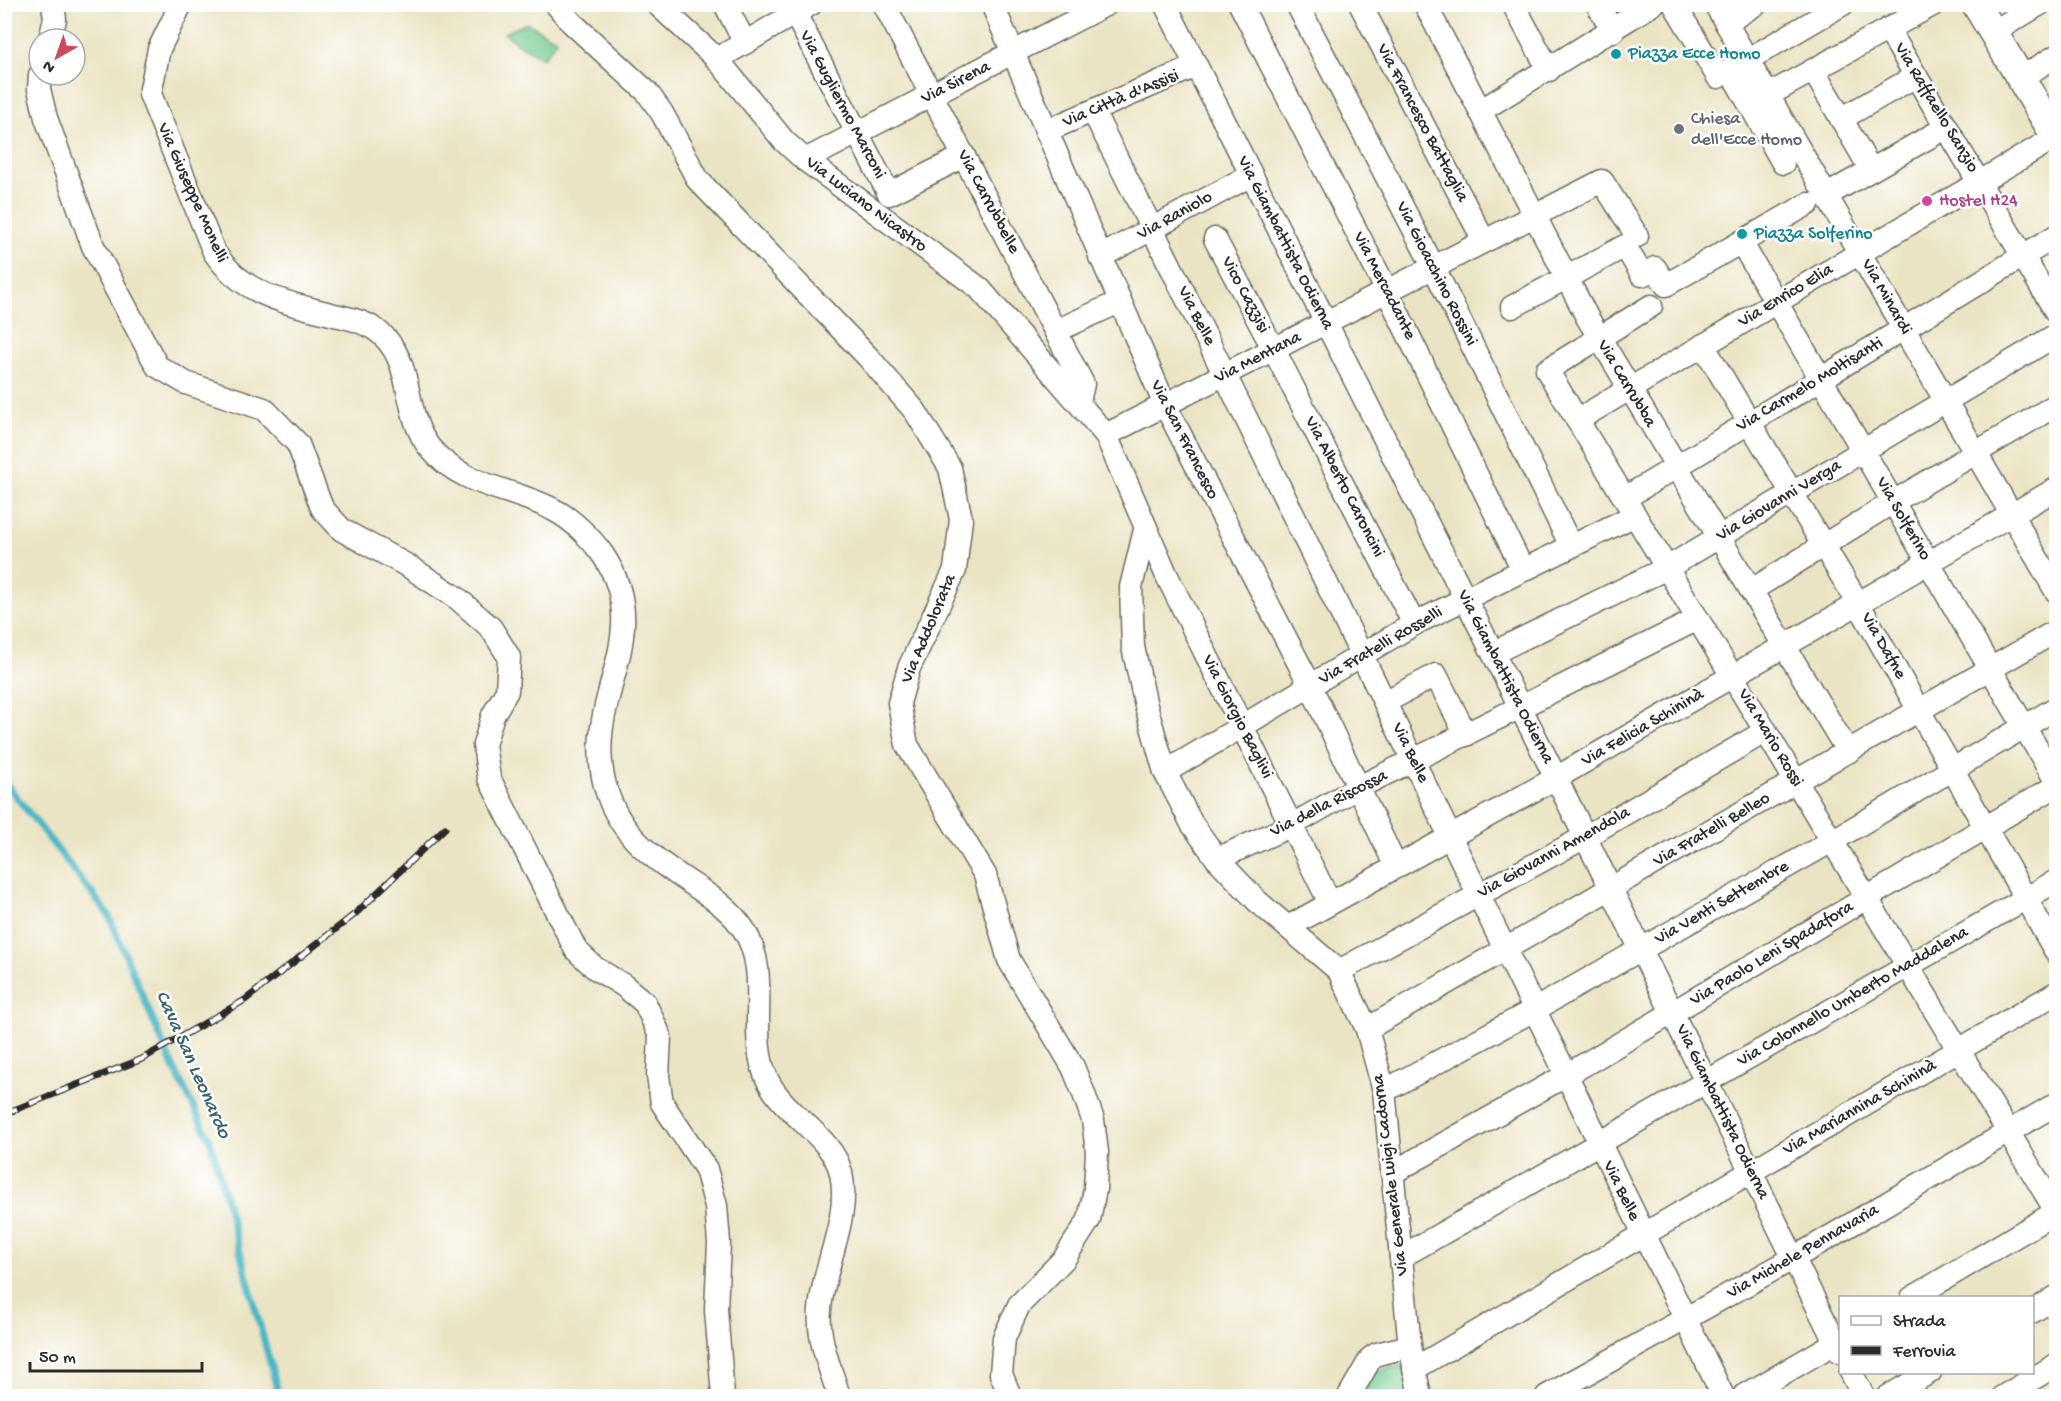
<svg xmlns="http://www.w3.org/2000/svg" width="2061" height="1401" font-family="'Gochi Hand',sans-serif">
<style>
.green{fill:#71cb92;stroke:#4e7b5e;stroke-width:1.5}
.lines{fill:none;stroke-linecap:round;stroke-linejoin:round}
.stream{stroke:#49b6c5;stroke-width:7}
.minor-casing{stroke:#6e6c61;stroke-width:25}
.tertiary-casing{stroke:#6e6c61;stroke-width:31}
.minor{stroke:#fff;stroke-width:22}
.tertiary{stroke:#fff;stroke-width:28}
.rail-casing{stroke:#2b2b2b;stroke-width:7}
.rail{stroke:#fff;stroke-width:4.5;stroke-dasharray:14;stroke-linecap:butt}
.culture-dot{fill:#0f9aa8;stroke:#fff;stroke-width:2}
.worship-dot{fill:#6b7280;stroke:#fff;stroke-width:2}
.hotel-dot{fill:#d1479c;stroke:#fff;stroke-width:2}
.labels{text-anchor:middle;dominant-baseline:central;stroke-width:5;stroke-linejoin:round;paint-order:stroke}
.culture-label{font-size:18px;fill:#0d838f;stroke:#fff;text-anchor:start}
.street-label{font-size:18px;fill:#2b2b2b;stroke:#fff}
.worship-label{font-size:18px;fill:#5b616d;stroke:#fff;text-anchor:start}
.hotel-label{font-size:18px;fill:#b23c85;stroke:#fff;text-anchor:start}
.water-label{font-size:20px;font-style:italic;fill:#376369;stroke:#fff}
</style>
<rect width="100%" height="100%" fill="#fff"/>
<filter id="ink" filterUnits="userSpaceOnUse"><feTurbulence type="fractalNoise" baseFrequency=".0167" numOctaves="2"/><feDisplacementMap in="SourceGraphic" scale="12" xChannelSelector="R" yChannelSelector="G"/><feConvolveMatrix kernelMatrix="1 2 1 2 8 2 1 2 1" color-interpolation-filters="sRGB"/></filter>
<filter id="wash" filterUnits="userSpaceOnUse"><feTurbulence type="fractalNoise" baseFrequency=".008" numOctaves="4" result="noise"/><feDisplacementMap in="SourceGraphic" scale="24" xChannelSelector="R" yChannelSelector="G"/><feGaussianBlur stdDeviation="1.35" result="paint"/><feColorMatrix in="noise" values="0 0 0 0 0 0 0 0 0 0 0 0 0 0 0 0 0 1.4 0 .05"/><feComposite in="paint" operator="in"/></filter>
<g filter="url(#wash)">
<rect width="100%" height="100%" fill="#ebe4c4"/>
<g class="green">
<polygon points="527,23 557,40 543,58 518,44 504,33"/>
<polygon points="1405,1365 1411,1396 1363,1396 1374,1371"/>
</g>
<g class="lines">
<polyline class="stream" points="4,781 108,914 170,1060 210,1140 279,1396"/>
</g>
</g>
<g filter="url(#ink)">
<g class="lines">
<g class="minor-casing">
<g id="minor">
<path d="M181 4 159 49 150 94 214 252C244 296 285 302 334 315 348 318 363 321 376 330 416 358 401 413 430 448 462 487 513 488 554 510 572 519 591 538 603 555 656 635 586 694 603 777 614 832 651 857 695 886 713 898 732 911 744 930 773 976 745 1034 768 1081 786 1116 833 1137 841 1173 851 1218 823 1265 820 1310 817 1339 831 1370 839 1396"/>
<polyline points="556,4 571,22 647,92 662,113 698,180 868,357 915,411 950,468 961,519 955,570 909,668 899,703 907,745 985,875 1009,960 1073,1067 1084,1094 1093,1120 1097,1152 1095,1189 1089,1220 1064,1259 1019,1305 1004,1338 1001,1374 1010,1396"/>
<polyline points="657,4 717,59 784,141 805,160 979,288 1106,435 1166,574 1330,903"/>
<polyline points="725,4 745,43"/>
<polyline points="790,4 889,194 964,156"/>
<polyline points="884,4 1083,384 1079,401"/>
<polyline points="992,4 1165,405 1311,687 1396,867"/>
<polyline points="1165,4 1556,778 1840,1352"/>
<polyline points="1240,4 1387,291 1523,570"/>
<polyline points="1297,4 1433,266 1571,546"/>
<polyline points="1360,4 1484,241"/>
<polyline points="1425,4 1587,317 1848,752"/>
<polyline points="1513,4 1549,70"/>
<polyline points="1597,4 1613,31"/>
<polyline points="1674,4 1718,77 1843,4"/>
<polyline points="1715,4 2056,591"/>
<polyline points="1726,23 1756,4"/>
<polyline points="1888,29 2056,312"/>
<polyline points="1993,32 2040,4"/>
<polyline points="50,39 55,19 53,4"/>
<polyline points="717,59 811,4"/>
<polyline points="1730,70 1783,163"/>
<polyline points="1813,70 1871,170"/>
<polyline points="40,75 39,89 46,118 93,246 157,366 186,383 264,409 298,444 322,508 342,530 408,566 457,598 491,628 509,657 507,691 493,715 484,745 489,778 576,950 595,968 623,985 645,1003 660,1036 658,1076 662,1103 706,1169 716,1206 719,1243 716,1310 723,1396"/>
<polyline points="2021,78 2056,56"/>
<polyline points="1768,95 1934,4"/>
<polyline points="1093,111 1225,375 1723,1396"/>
<polyline points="1480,111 1653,4"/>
<polyline points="1841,119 1916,76"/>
<polyline points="1046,131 1196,66"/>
<polyline points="805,160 1107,4"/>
<polyline points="1827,195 1947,127"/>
<polyline points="1215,239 1274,350 1414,624"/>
<polyline points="1741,242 2056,781"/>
<polyline points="1100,257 1251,175"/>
<polyline points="1651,306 1547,370 2056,1211"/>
<polyline points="1512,307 1625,246 1642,275 1655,268 1666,285 1808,204"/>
<polyline points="1056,331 1119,302"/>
<polyline points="1703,345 1858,603 2056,952"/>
<polyline points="1577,420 2056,137"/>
<polyline points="1106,435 1602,181 1637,236"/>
<polyline points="1625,498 2056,236"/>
<polyline points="1145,530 1131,587 1133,647 1146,706 1165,772 1192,824 1217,859 1257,901 1339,971 1367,1029 1384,1091 1410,1346 1420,1396"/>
<polyline points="1752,590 1893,502 2056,405"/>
<polyline points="1493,653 1667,568 2056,335"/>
<polyline points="1385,702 1436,675 1466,735"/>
<polyline points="1165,772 1414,624 1635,515"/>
<polyline points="1217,859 1292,825 1357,788 1698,619"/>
<polyline points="1288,927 1556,778 2056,489"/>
<polyline points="1339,971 1585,837 1766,731"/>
<polyline points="1367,1029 2056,631"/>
<polyline points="1384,1091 1534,1010 1832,841 2056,708"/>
<polyline points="1392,1173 1565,1076 2056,786"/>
<polyline points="1401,1257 2056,881"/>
<polyline points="1912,1298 2056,1212"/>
<polyline points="2032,1312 2056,1297"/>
<polyline points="1414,1369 2056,993"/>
<polyline points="1851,1372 1863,1396"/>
<polyline points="1349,1396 1371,1358 1377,1354 1410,1346"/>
<polyline points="1547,1396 1794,1258 2056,1104"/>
<polyline points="1744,1396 1840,1340"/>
<polyline points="1889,1396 1930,1372"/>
<polyline points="2004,1396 2056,1365"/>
</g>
</g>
<g class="tertiary-casing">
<polyline id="tertiary" points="1976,4 2056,137"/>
</g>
<use href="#minor" class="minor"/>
<use href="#tertiary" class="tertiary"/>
<g class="rail-casing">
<polyline id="rail" points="4,1114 142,1059 245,1000 355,914 445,828"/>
</g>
<use href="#rail" class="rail"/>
</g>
</g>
<g class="culture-dot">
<circle cx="1616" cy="54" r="6"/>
<circle cx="1742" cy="234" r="6"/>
</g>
<circle class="worship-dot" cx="1679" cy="129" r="6"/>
<circle class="hotel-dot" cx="1927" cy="201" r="6"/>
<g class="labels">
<g class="culture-label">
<text x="1628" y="54">Piazza Ecce Homo</text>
<text x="1754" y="234">Piazza Solferino</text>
</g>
<g class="street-label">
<text transform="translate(956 83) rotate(-27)">Via Sirena</text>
<text transform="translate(1121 99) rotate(-23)">Via Città d'Assisi</text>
<text transform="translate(842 105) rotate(62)">Via Gugliermo Marconi</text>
<text transform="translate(1936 108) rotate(59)">Via Raffaello Sanzio</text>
<text transform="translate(1422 123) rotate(62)">Via Francesco Battaglia</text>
<text transform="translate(192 193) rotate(66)">Via Giuseppe Monelli</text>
<text transform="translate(988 202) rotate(62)">Via Carrubbelle</text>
<text transform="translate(866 205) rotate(37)">Via Luciano Nicastro</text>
<text transform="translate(1175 216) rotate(-29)">Via Raniolo</text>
<text transform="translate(1285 243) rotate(63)">Via Giambattista Odierna</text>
<text transform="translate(1436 274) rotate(63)">Via Gioacchino Rossini</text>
<text transform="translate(1384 286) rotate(63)">Via Mercadante</text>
<text transform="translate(1245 295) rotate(62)">Vico Cazzisi</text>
<text transform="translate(1786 296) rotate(-31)">Via Enrico Elia</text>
<text transform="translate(1886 297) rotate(60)">Via Minardi</text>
<text transform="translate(1196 316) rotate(63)">Via Belle</text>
<text transform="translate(1258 358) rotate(-27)">Via Mentana</text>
<text transform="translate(1626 384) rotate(59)">Via Carrubba</text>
<text transform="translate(1810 385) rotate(-31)">Via Carmelo Moltisanti</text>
<text transform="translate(1184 440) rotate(63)">Via San Francesco</text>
<text transform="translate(1344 487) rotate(63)">Via Alberto Caroncini</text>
<text transform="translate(1779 501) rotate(-31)">Via Giovanni Verga</text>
<text transform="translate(1903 519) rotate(60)">Via Solferino</text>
<text transform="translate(929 629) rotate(-67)">Via Addolorata</text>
<text transform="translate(1381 646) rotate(-30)">Via Fratelli Rosselli</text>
<text transform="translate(1883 646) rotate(60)">Via Dafne</text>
<text transform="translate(1505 677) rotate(63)">Via Giambattista Odierna</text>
<text transform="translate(1237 717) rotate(63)">Via Giorgio Baglivi</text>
<text transform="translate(1643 728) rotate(-30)">Via Felicia Schininà</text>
<text transform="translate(1770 738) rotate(59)">Via Mario Rossi</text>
<text transform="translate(1410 753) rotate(64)">Via Belle</text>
<text transform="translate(1329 804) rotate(-27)">Via della Riscossa</text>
<text transform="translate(1712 830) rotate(-30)">Via Fratelli Belleo</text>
<text transform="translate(1554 853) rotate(-29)">Via Giovanni Amendola</text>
<text transform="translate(1722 903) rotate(-30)">Via Venti Settembre</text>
<text transform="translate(1772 954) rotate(-31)">Via Paolo Leni Spadafora</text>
<text transform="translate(1853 997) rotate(-30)">Via Colonnello Umberto Maddalena</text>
<text transform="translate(1860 1108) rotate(-30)">Via Mariannina Schininà</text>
<text transform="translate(1722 1112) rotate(64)">Via Giambattista Odierna</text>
<text transform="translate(1391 1175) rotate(-97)">Via Generale Luigi Cadorna</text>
<text transform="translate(1621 1191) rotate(64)">Via Belle</text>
<text transform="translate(1803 1252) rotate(-30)">Via Michele Pennavaria</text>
</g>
<g class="worship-label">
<text x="1691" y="119">Chiesa<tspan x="1691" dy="21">dell'Ecce Homo</tspan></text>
</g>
<g class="hotel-label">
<text x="1939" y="201">Hostel H24</text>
</g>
<g class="water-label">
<text transform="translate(192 1065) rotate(66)">Cava San Leonardo</text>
</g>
</g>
<rect width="2061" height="1401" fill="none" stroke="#fff" stroke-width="24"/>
<rect x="1839" y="1296" width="195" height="78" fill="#ffffff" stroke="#aaaaaa" stroke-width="1.5"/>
<rect x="1851" y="1316" width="30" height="9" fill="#ffffff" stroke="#aaaaaa" stroke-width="1.5"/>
<text x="1893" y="1326" font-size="18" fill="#2b2b2b">Strada</text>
<rect x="1851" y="1346" width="30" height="9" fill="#2b2b2b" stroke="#aaaaaa" stroke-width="1.5"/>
<text x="1893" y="1356" font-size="18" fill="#2b2b2b">Ferrovia</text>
<g transform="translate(57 57) rotate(220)"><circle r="28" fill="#ffffff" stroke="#aaaaaa" stroke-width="1.5"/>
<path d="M0-4.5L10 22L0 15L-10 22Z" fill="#d1495b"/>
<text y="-9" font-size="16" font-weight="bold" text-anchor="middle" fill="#2b2b2b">N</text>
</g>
<path d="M30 1362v9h172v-9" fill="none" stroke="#2b2b2b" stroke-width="3"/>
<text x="39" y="1362" font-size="18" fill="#2b2b2b" stroke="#ffffff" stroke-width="4.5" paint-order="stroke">50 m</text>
</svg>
